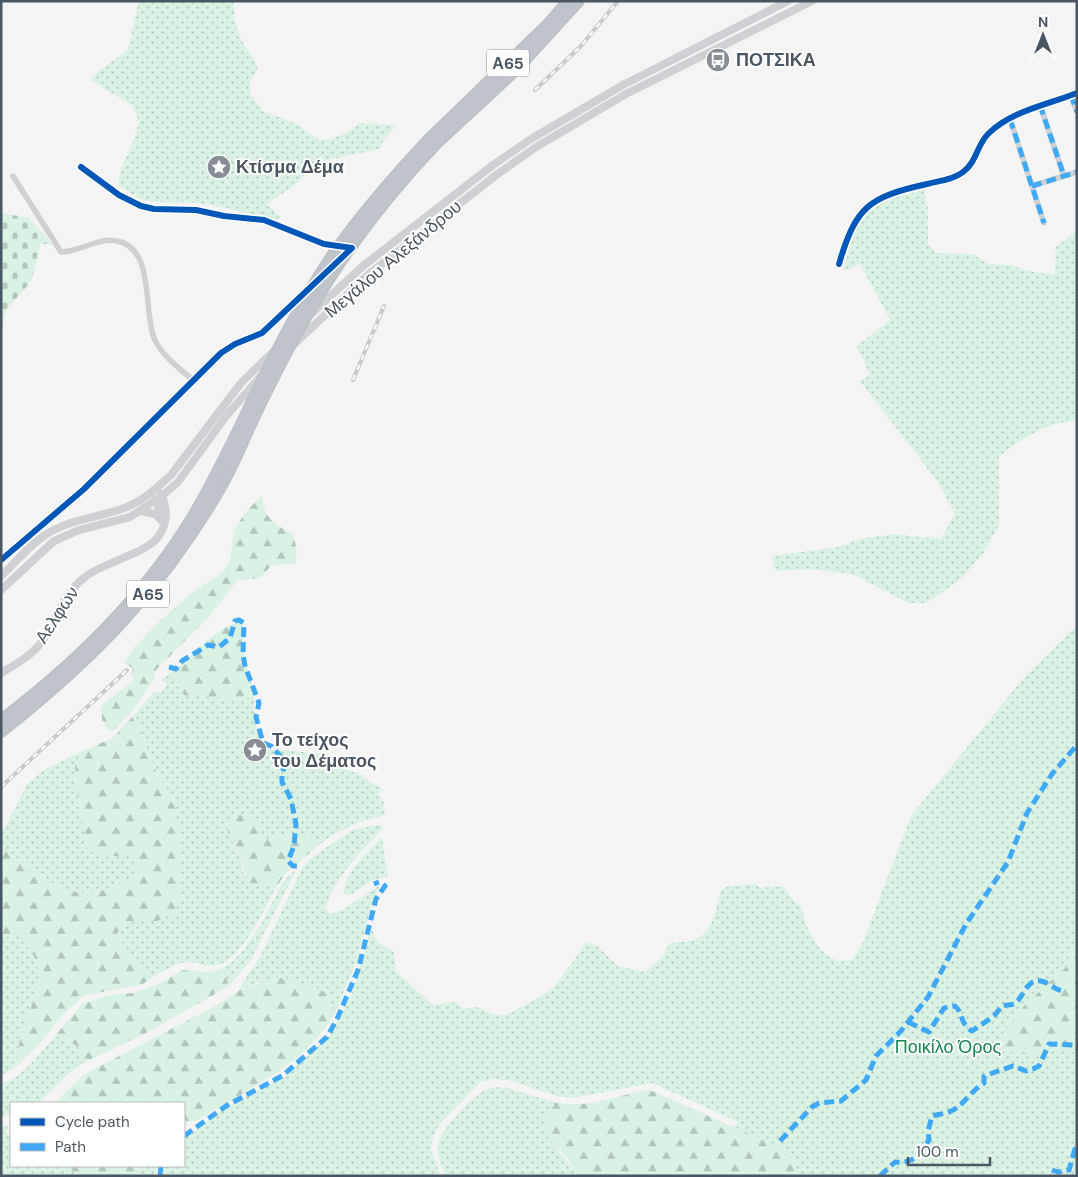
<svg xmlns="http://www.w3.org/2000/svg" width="1078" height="1177" font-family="'DM Sans',sans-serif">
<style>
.green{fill:url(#green-dots)}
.forest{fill:url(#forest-firs)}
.cemetery{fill:url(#cemetery-stones)}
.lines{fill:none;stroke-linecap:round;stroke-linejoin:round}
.highway-casing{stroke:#b9bec3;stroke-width:12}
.street{stroke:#ced0d2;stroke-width:5.5}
.secondary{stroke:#ced0d4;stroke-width:8}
.highway{stroke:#bec4c9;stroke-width:10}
.rail-casing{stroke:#c9cacc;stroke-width:4}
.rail{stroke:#fff;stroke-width:2;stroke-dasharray:5.5;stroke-linecap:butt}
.highway-bridge-casing{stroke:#b9bec3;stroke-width:12;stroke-linecap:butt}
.highway-bridge{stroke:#bec4c9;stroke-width:10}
.quiet{stroke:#3fa9f5;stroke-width:5;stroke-dasharray:10 5;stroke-linecap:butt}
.cycleway-casing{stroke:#fff;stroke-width:9}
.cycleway{stroke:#0057b8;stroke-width:6}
.labels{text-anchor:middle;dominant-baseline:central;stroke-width:4;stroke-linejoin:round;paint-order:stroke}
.shield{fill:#fff;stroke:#808990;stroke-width:1}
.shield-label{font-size:16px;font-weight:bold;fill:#4a5661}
.poi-label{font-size:18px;font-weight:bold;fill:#4a5661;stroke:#fff;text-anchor:start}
.street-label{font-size:18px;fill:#4a5661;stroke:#fff}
.park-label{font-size:18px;fill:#17864f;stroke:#fff}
</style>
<defs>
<pattern id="green-dots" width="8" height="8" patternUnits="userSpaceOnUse" patternTransform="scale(1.25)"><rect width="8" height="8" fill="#d9f2e3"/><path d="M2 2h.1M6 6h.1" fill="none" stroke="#b2c7bb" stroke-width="1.8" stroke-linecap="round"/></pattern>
<pattern id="forest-firs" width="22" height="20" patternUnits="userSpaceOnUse" patternTransform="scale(1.25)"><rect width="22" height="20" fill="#d9f2e3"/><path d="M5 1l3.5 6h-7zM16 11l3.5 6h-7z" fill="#b2c7bb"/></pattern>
<pattern id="cemetery-stones" width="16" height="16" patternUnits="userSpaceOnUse" patternTransform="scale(1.25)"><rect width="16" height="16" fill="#d9f2e3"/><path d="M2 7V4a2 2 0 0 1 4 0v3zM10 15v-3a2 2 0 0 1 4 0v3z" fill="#b2c7bb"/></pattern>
</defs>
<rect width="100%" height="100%" fill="#f4f4f4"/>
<g class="green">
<path d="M139 1H234C234 15 236 28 242 41 247 51 255 58 258 69L250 81V93L263 111 299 125 306 132 320 140 332 139 350 131 359 123 395 125C391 135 383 137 380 149L317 162 296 184 267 204 280 217 277 221C251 215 224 206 198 203 162 200 149 209 118 185L121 168 134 140 139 122 133 106 91 80 95 74 128 50Z"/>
<path d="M924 190 928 209V244L936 253 973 254 988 264 1009 265 1033 272 1055 274 1056 247 1077 231V421C1050 421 1019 439 999 457V525L985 551 961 579 927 603H908L853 574 809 569 775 571 772 556 839 547 859 539 894 534 941 539 955 514 938 482 860 381 870 375 857 346 890 320 860 264 843 271C858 215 866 203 924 190Z"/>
<path d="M1077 625V1176H692L705 1167 738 1122 652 1083 573 1098 556 1096 512 1081 494 1079 480 1082 439 1125 433 1137 431 1150 441 1176H163L164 1166H184V1139L227 1107 283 1078 329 1036 352 994 372 926C374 941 381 946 394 952L396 971 433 1005 456 1002 462 1009 477 1007 495 1015H506L542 996 554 987 580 952 585 942 597 946 618 966 645 972 664 955 669 944C677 941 689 943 696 939 715 930 716 907 721 890L729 886 755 884 760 888 783 886 791 898 801 906C805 929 824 970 853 959L863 942 911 816 1022 680Z"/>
<path d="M169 674 184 695 242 700 254 695V719L261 745 268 749 329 754 349 771 359 773 371 783 381 788 378 794 384 803 385 815C360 821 341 828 320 844 306 830 287 833 268 839L262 836 232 841 241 857 243 873 275 889C264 910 242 958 218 965 208 968 197 962 187 962 175 963 162 972 151 978L123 944 117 933 128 921H157L174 799 157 774 134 715 154 692 161 693 167 684 161 680Z"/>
<polygon points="82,751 75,765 76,786 82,816 121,856 132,855 138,862 137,870 130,879 104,890 86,893 62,890 1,847 1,830 6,827 27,784 44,770"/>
<path d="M379 825 383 827C377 838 367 844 359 854 346 869 330 889 326 908L330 914 344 909 380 885 374 897 356 962 335 1013 328 994 258 982 238 991 262 953 302 868 310 859 352 830Z"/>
<path d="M382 837 388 877 373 880 350 895 344 894C341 876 370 849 382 837Z"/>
<path d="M296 870 251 960 229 986 223 968C242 957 255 934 266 915 275 899 280 881 296 870Z"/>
<path d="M17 936C52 966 37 991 23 1027 19 1039 18 1053 17 1066L1 1076V938Z"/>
<path d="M55 1036 67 1040 80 1048 83 1063 67 1075 39 1103H11V1115L1 1117V1083C18 1083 44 1049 55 1036Z"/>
<path d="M496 1087 511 1089 553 1102 543 1127C552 1146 567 1157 577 1176H446C441 1167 437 1156 438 1146 439 1131 472 1097 485 1090 488 1088 493 1088 496 1087Z"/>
<polygon points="8,1126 6,1132 11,1138 11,1166 63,1166 84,1176 1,1176 1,1127"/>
<polygon points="142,1166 158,1166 155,1176 137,1176"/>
</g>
<g class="forest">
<path d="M262 496C265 519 272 523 293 534L297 550 295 564 272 565 260 578 238 580 209 617 153 673 155 678 131 713 114 730H108L102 720 101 706 134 680 131 674 133 669 124 662C143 634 173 608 200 587 208 581 220 576 225 569 232 558 231 555 232 544 233 525 248 508 262 496Z"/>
<path d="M239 622 243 624 242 646 254 695 242 700 184 695 169 674C194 658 210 630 239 622Z"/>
<path d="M134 715 157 774 174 799 180 837V892L176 912 157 921H128L117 933 123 944 151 978 143 984 83 996 61 1017 37 1047 17 1066C18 1053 19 1039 23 1027 37 991 52 966 17 936L1 938V847L62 890 86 893 104 890 130 879 137 870 138 862 133 855 99 857 87 848 76 786 75 765 82 751 113 738Z"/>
<path d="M237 814C251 816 258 822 262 836L268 839C289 833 304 828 320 844L285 874 275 889 264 884 250 883C243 872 245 868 241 857 236 843 225 836 227 820Z"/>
<polygon points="1077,939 1077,1053 1057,1050 1039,1056 1001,1051 995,1044 1023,1007 1065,968 1072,946"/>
<polygon points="223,968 229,986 144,1034 83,1063 80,1048 67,1040 55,1036 83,1003 110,995 133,993 159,984 182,970 213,972"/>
<path d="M276 977 313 986 328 994 335 1013C305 1066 248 1088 199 1120L184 1122V1103H55L83 1075 219 1004 238 991Z"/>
<path d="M650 1090 784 1149C794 1156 798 1163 793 1176H577L568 1158 550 1141 543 1127 553 1102C589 1110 615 1095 650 1090Z"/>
<polygon points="63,1166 142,1166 137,1176 84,1176"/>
</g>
<polygon class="cemetery" points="1,213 29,218 53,245 40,243 34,273 29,284 6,310 1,335"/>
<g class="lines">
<g class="highway-casing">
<g id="highway">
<polyline points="431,137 548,24 568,1"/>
<polyline points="437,143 517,69 579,1"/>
<path d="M1 720C76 663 144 597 193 516 212 484 228 451 244 418"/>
<path d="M1 732C93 660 162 589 221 487 233 466 242 444 252 422"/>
</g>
</g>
<g class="street">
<polyline points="1071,95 1077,112"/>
<polyline points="1040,105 1064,176"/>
<polyline points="1010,119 1044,223"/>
<polyline points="81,167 119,195 141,206 154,209 196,210 224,216 264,220 324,244 352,248"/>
<path d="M13 176 61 252C80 252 98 237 117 241 155 248 143 310 154 338 162 356 179 368 193 380"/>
<polyline points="1032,186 1077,172"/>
<path d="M839 264C856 206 869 197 927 184 938 181 953 180 963 172 976 163 977 145 988 134 1011 111 1047 105 1077 93"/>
<polyline points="1,560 84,489 221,353 235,344 262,333 305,292"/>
</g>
<g class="secondary">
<polyline points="311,314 363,266 493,165 531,139 623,85 788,1"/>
<polyline points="292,346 369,274 499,173 536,147 626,94 812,1"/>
<polyline points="156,499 163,523"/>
<polyline points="141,511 155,514 162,521"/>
<path d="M1 576C17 561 31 543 50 532 74 518 102 517 127 507 144 500 158 487 171 475L241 383 276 349"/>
<polyline points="1,590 54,541 79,530 130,517 162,496 178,482 227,415 262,375"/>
<path d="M1 673C16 664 33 655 43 640 57 618 63 594 85 577 102 563 147 553 158 537 168 524 168 508 161 494"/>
</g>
<use href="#highway" class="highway"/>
<g class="rail-casing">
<g id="rail">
<polyline points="535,90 581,46 618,1"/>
<polyline points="353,380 384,306"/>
<polyline points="1,787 127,670"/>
</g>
</g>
<use href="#rail" class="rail"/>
<g class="highway-bridge-casing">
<g id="highway-bridge">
<path d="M244 418C270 363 297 308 331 257 361 214 395 175 431 137"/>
<path d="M252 422C303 313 353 231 437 143"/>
</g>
</g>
<use href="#highway-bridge" class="highway-bridge"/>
<g class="quiet">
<polyline points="1071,95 1077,112"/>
<polyline points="1040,105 1064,176"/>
<polyline points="1010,119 1044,223"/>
<polyline points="1032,186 1077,172"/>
<polyline points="169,667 176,669 182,661 208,645 219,647 230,638 235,621 239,620 244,623 243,654 245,666 259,703 256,717 263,743 271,746 286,762 282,773 282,782 291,799 296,824 294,846 288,861 293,866 301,866"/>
<path d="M908 1022 929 1032 944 1008 955 1006C964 1014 959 1023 972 1031L994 1016 1002 1006C1005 1005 1011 1005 1014 1004 1024 998 1026 978 1041 981 1050 983 1054 989 1062 991L1064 989"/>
<polyline points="184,1136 226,1106 282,1076 327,1037 337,1019 358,970 376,899 385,886 379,882 374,884"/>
<polyline points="780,1141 812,1107 819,1103 841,1101 866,1080 876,1056 900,1032 928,997 966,924 1008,862 1027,813 1052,774 1077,745"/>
<polyline points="1052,1170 1058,1172 1069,1170 1075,1149 1077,1149"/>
<polyline points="160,1176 161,1166"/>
<path d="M880 1176 895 1162C914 1164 919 1155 929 1140L928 1131 932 1116C938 1114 946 1114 951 1111 964 1105 972 1090 984 1083V1076L1013 1066 1026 1071 1033 1069 1039 1066 1049 1044 1073 1045 1077 1048"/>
</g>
<g class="cycleway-casing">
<g id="cycleway">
<path d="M839 264C856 206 869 197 927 184 938 181 953 180 963 172 976 163 977 145 988 134 1011 111 1047 105 1077 93"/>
<polyline points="1,560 84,489 221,353 235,344 262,333 352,248 324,244 264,220 224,216 196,210 154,209 141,206 119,195 81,167"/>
</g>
</g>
<use href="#cycleway" class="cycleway"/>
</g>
<defs>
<g id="bus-disc" transform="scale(1.25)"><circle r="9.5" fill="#868d94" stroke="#fff"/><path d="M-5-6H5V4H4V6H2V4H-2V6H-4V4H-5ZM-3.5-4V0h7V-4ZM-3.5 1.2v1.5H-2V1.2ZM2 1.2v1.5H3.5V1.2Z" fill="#fff"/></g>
<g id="sight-disc" transform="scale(1.25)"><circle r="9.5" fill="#868d94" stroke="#fff"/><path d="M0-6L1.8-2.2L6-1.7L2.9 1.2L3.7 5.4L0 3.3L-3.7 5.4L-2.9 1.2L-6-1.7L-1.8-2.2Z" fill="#fff"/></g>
</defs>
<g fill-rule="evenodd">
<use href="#bus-disc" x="718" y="60"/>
<use href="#sight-disc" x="219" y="167"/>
<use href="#sight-disc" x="255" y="750"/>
</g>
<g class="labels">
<g class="shield">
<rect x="487" y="49.5" width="42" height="27" rx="4"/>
<rect x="127" y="580.5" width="42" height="27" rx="4"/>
</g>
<g class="shield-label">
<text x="508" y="63">Α65</text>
<text x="148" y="594">Α65</text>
</g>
<g class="poi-label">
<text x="736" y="60">ΠΟΤΣΙΚΑ</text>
<text x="236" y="167">Κτίσμα Δέμα</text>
<text x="272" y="740">Το τείχος<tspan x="272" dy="21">του Δέματος</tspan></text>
</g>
<g class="street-label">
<text transform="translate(393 259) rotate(-40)">Μεγάλου Αλεξάνδρου</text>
<text transform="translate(57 615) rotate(-57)">Αελφων</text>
</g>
<g class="park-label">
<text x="948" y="1047">Ποικίλο Όρος</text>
</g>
</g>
<rect width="1078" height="1177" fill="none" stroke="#4a5661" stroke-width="5"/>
<rect x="10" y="1102" width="175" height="65" fill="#ffffff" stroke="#b7bbc0"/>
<rect x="20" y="1118" width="25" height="8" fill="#0057b8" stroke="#b7bbc0"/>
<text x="55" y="1127" font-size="15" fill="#4a5661">Cycle path</text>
<rect x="20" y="1143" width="25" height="8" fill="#3fa9f5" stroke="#b7bbc0"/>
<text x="55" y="1152" font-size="15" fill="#4a5661">Path</text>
<g transform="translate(1043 35)" stroke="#ffffff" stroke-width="4" paint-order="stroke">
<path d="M0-4L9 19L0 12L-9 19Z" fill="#4a5661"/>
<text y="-8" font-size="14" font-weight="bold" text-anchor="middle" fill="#4a5661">N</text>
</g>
<path d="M908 1157v8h82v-8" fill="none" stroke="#4a5661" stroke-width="2.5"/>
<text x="916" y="1157" font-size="15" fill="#4a5661" stroke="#ffffff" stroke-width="4" paint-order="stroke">100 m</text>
</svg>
